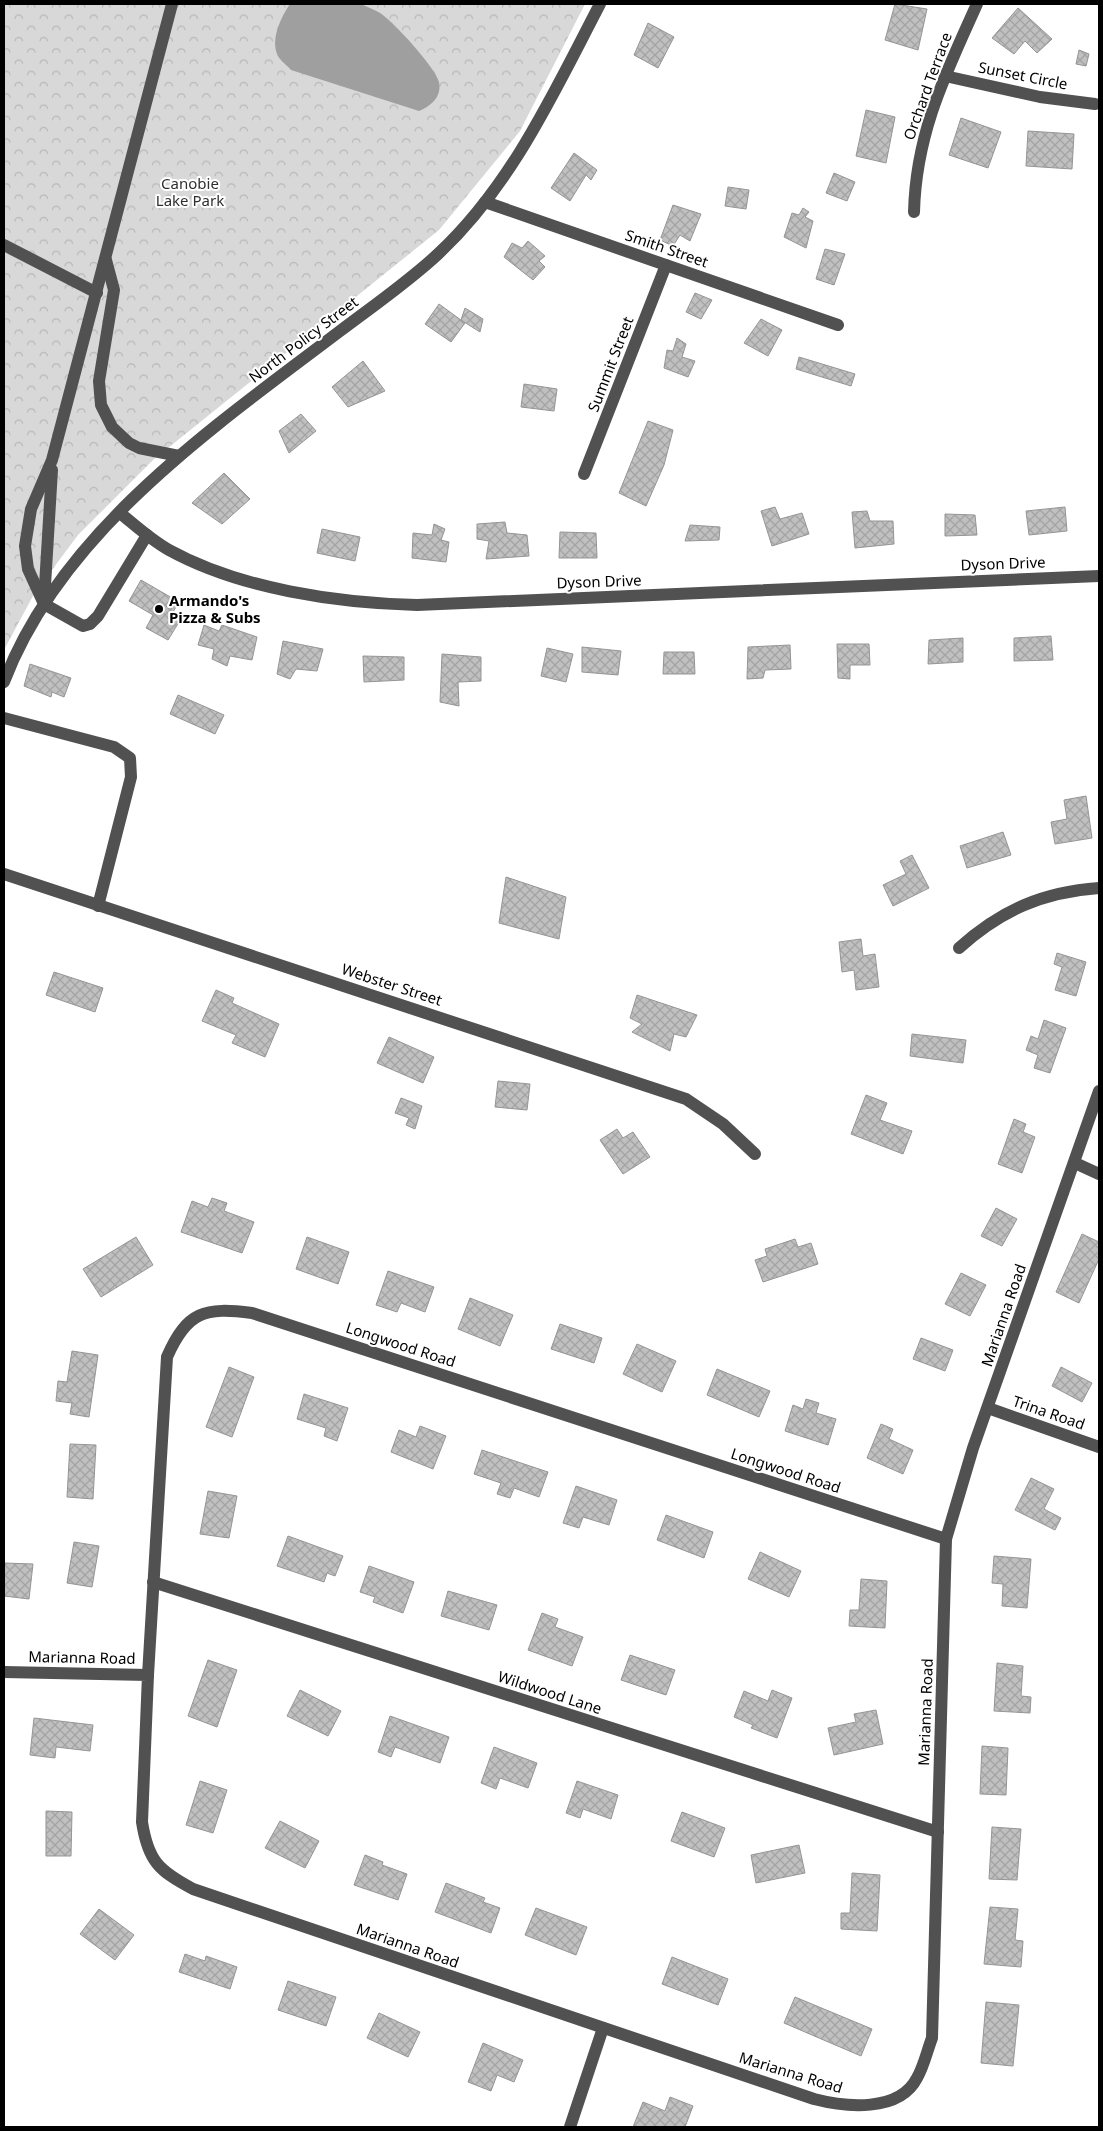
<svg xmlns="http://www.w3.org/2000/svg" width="1103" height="2131" font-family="'Noto Sans',sans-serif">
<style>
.park{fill:url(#park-crowns)}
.water{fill:#9f9f9f}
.building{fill:url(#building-cross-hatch);stroke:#959595}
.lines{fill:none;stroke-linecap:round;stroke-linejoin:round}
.minor{stroke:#515151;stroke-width:12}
.poi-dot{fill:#000;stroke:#fff;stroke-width:2}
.labels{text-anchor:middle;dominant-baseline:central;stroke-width:4;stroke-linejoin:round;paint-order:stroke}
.street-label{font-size:15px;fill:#000;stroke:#fff}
.park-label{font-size:15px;fill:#2f2f2f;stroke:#fff}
.poi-label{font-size:15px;font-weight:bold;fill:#000;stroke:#fff;text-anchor:start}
</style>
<defs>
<pattern id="park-crowns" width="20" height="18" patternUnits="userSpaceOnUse" patternTransform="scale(1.25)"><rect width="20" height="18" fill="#d8d8d8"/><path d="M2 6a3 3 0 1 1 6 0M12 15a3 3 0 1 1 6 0" fill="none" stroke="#b8b8b8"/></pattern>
<pattern id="building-cross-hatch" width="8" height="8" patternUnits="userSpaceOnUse" patternTransform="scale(1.25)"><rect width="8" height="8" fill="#c0c0c0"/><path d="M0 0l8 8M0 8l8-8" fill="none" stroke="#a3a3a3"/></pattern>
</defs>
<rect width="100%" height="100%" fill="#fff"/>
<polygon class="park" points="4,4 585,4 520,131 439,230 153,460 78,535 34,594 4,650"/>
<path class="water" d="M290 4C308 4 347 0 363 5 368 7 375 10 380 13 393 21 436 68 439 82 442 97 431 106 419 111L291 70C288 66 283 63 280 59 268 43 281 17 290 4Z"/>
<g class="building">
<polygon points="895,4 927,9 918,50 885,40"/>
<polygon points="1018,8 1052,39 1037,53 1025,41 1014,54 992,38"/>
<polygon points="648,23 674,37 658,68 634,55"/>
<polygon points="1079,50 1089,54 1086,66 1076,64"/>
<polygon points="866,110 895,117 886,163 856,156"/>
<polygon points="961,118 1001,132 988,168 949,155"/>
<polygon points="1028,131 1074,134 1072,169 1026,166"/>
<polygon points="574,153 597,170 591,180 586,175 570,201 551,188"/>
<polygon points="834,173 855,182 847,201 826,193"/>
<polygon points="728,187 749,190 746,209 725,206"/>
<polygon points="673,205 701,214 690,241 680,235 673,246 660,240"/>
<polygon points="803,208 809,212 805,217 813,221 806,248 784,237 792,213 799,215"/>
<polygon points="528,241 545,256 539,261 545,267 533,280 504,257 512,243 522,248"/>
<polygon points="825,249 845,254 834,285 816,279"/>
<polygon points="695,293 712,300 701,319 686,312"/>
<polygon points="439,304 465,323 451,342 425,324"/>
<polygon points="465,308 483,319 480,332 461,320"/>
<polygon points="761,319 782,330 768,356 744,343"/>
<polygon points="677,338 686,344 682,357 695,361 688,377 664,368 667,350 673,351"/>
<polygon points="799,357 855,374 851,386 796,369"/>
<polygon points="363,361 385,391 348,407 332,387"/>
<polygon points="524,384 557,389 554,411 521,407"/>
<polygon points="301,414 316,431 289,453 279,431"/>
<polygon points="648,421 673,430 664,465 646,506 619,493"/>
<polygon points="224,473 250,499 222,524 192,503"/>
<polygon points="775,507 780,519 802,513 809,534 772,546 761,511"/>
<polygon points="1065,507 1067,531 1029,535 1026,511"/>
<polygon points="867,511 870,521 893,521 894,544 855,548 852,512"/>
<polygon points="945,514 975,515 977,535 945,536"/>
<polygon points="505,522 507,533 527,535 529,556 486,559 489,541 477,539 477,524"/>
<polygon points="434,524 445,529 441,540 449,542 446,562 412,558 413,533 432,535"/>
<polygon points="690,525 720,527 719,540 685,541"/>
<polygon points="322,529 360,537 355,561 317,553"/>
<polygon points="560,532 596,533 597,558 559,558"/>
<polygon points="141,580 179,602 170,617 179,622 168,640 146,628 153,615 129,601"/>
<polygon points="204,625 219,631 222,625 257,637 252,660 230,656 227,666 212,659 214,649 198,645"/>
<polygon points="1051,636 1053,660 1014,661 1014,638"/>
<polygon points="963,638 963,662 928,664 929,640"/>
<polygon points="283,641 323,649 317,671 296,669 290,679 277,674"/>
<polygon points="837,644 869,644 870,665 850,665 850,679 838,678"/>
<polygon points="790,645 791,669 765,670 763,678 747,679 748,647"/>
<polygon points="582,647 621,651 618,675 582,672"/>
<polygon points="547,648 573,654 566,682 541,676"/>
<polygon points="664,652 694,652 695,674 663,674"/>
<polygon points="442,654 481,657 481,681 458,682 459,706 440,702"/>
<polygon points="363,656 404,657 404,680 364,682"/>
<polygon points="30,664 71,678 64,697 52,692 51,697 24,686"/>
<polygon points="178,695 224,715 215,734 170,714"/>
<polygon points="1086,796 1092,838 1055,844 1051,822 1067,819 1064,800"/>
<polygon points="1003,832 1011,855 967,868 960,846"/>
<polygon points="912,855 929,888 893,906 883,885 906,874 900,861"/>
<polygon points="506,877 566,897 559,939 499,923"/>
<polygon points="861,939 863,956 875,954 879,987 856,990 854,970 842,972 839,942"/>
<polygon points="1057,953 1086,962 1076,996 1055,990 1062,967 1054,964"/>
<polygon points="54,972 103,988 95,1012 46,995"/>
<polygon points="216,990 234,998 232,1003 279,1024 265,1057 232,1043 236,1035 202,1021"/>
<polygon points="637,995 697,1015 686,1037 674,1034 670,1051 632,1032 642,1024 630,1018"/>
<polygon points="1044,1020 1066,1028 1050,1073 1034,1068 1038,1055 1026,1050 1031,1036 1038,1039"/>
<polygon points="912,1034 966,1040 963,1063 910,1056"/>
<polygon points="389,1037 434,1057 423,1083 377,1063"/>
<polygon points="498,1081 530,1084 527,1110 495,1107"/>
<polygon points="866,1095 887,1103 880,1120 912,1131 903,1154 851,1134"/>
<polygon points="401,1098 422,1106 415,1129 406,1125 409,1118 395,1113"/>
<polygon points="1014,1119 1026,1124 1023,1132 1035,1137 1022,1173 998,1164"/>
<polygon points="617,1129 623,1138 633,1132 650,1157 623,1174 600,1140"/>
<polygon points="212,1198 227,1203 224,1211 254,1222 242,1253 181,1232 192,1201 208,1207"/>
<polygon points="996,1208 1017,1219 1002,1246 981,1236"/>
<polygon points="1082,1234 1099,1242 1099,1259 1079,1303 1056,1292"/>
<polygon points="136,1237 153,1265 101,1297 83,1269"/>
<polygon points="307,1237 349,1252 338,1284 296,1269"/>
<polygon points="795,1239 798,1247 811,1243 818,1264 763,1282 755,1260 767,1256 765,1249"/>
<polygon points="388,1271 434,1287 425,1312 401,1303 397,1312 376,1305"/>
<polygon points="961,1273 986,1285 970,1316 945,1304"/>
<polygon points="470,1298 513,1315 500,1346 458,1329"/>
<polygon points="560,1324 602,1338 594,1363 551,1349"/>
<polygon points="921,1338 953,1350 945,1371 913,1359"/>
<polygon points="637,1344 676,1361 662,1392 623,1374"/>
<polygon points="72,1351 98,1355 89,1417 70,1414 72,1403 56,1401 58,1381 67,1382"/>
<polygon points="229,1367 254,1377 232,1437 206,1427"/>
<polygon points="1061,1367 1092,1383 1082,1402 1052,1386"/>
<polygon points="717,1369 770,1391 759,1417 707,1395"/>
<polygon points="304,1394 348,1408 337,1441 324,1436 326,1428 297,1419"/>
<polygon points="806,1399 819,1403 816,1413 836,1419 828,1445 785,1431 793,1405 803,1409"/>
<polygon points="881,1424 893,1429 889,1439 913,1450 903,1474 867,1458"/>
<polygon points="420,1426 446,1436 433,1469 391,1452 399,1430 416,1437"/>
<polygon points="70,1444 96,1445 93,1499 67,1497"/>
<polygon points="482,1450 548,1472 539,1497 514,1488 510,1498 497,1494 501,1483 474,1474"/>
<polygon points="1031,1478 1054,1489 1044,1509 1061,1518 1055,1530 1015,1510"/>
<polygon points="576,1486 617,1500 609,1525 583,1517 579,1528 563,1523"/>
<polygon points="208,1491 237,1496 229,1538 200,1534"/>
<polygon points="666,1515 713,1532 704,1558 657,1540"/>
<polygon points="288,1536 343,1556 335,1576 327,1573 324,1582 277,1566"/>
<polygon points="74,1542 99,1546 92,1587 67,1583"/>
<polygon points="760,1552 801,1571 789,1597 748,1579"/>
<polygon points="994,1556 1031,1559 1027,1608 1002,1606 1003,1584 992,1583"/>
<polygon points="4,1563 33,1564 29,1599 4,1596"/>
<polygon points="369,1566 414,1582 403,1613 373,1602 375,1597 360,1592"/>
<polygon points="861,1579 887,1581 885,1628 849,1626 850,1610 859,1610"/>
<polygon points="448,1591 497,1605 489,1630 441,1616"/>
<polygon points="542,1613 558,1619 555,1627 583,1637 572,1666 528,1650"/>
<polygon points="630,1655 675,1670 666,1695 621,1680"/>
<polygon points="208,1660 237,1670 217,1727 188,1716"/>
<polygon points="997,1663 1023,1666 1021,1696 1031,1697 1030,1713 994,1711"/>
<polygon points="300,1690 341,1711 328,1736 287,1716"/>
<polygon points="772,1690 792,1698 777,1738 751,1728 753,1725 734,1717 744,1691 768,1701"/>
<polygon points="876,1710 883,1744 834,1755 828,1728 856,1722 854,1714"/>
<polygon points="390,1716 449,1737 440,1763 395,1747 391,1757 378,1752"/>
<polygon points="34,1718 93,1725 90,1751 56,1747 55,1758 30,1755"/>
<polygon points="982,1746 1008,1748 1006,1795 980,1794"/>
<polygon points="494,1747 537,1763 528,1788 500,1778 496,1789 481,1783"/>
<polygon points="200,1781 227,1790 213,1833 186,1825"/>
<polygon points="577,1781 618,1795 611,1819 583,1809 580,1818 566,1813"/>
<polygon points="46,1811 72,1812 71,1856 46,1856"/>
<polygon points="682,1812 725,1828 714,1857 671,1841"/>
<polygon points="280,1821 319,1841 305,1868 265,1848"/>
<polygon points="992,1827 1021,1829 1017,1880 989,1879"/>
<polygon points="799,1845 805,1873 756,1883 751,1855"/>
<polygon points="365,1855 383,1862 382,1865 407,1874 398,1900 354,1885"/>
<polygon points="852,1873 880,1875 877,1931 841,1929 841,1913 850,1913"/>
<polygon points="446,1883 485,1898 483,1902 500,1908 491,1933 435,1912"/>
<polygon points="990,1907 1018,1909 1015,1940 1023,1941 1021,1967 984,1964"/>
<polygon points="536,1908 587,1927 576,1955 525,1935"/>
<polygon points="99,1909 134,1935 115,1960 80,1934"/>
<polygon points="185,1954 205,1961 206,1956 237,1967 230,1989 179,1972"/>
<polygon points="672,1957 728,1979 718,2005 662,1984"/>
<polygon points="288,1981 336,1997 326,2026 278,2010"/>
<polygon points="795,1997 872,2029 861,2056 784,2023"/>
<polygon points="986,2002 1019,2005 1013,2066 981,2063"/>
<polygon points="379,2013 420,2032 408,2057 367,2038"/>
<polygon points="483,2043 523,2060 514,2082 497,2075 491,2091 468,2082"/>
<polygon points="670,2097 693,2106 685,2127 633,2127 643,2102 665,2111"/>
</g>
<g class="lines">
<g class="minor">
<polyline points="945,76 1040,97 1095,104"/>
<polyline points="485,202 838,325"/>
<path d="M914 212C916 133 945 75 977 4"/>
<polyline points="4,245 97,293"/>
<polyline points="106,260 114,290 99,381 101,405 112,427 129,443 139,448 179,456"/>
<polyline points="584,474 666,265"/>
<path d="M120 513C136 526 151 540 169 550 240 589 337 603 417 605L1099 576"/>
<polyline points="147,535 98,616 90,624 83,626 44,604 28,569 25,546 31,509 52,460 172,4"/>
<polyline points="44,602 52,470"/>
<path d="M4 682C61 531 216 425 340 331 373 306 408 282 438 254 512 185 554 92 600 4"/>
<polyline points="4,718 114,747 130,758 131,777 98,906"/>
<polyline points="4,874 686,1099 723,1124 755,1154"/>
<path d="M959 948C1001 910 1043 892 1099 888"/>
<polyline points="1075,1163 1099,1174"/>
<polyline points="988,1408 1099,1447"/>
<polyline points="153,1582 938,1832"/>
<path d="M4 1672 148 1675 142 1822C148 1861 159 1871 193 1889L814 2099C845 2107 899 2113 917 2078 924 2066 927 2051 932 2038L946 1539 973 1448 1099 1091"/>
<path d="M148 1675 167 1357C187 1311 205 1307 252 1313L946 1539"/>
<polyline points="570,2127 603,2028"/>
</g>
</g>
<circle class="poi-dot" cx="159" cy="609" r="5"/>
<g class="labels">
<g class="street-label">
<text transform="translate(1023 75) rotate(11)">Sunset Circle</text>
<text transform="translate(927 86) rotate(-70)">Orchard Terrace</text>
<text transform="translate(667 248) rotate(19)">Smith Street</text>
<text transform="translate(303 339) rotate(-37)">North Policy Street</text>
<text transform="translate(610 364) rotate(-69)">Summit Street</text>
<text transform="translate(1003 563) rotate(-2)">Dyson Drive</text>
<text transform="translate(599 581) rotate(-2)">Dyson Drive</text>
<text transform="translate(392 984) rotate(18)">Webster Street</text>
<text transform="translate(1003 1315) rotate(-71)">Marianna Road</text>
<text transform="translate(401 1344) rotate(18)">Longwood Road</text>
<text transform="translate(1049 1412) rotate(19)">Trina Road</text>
<text transform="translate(786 1470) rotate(18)">Longwood Road</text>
<text transform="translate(82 1657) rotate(1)">Marianna Road</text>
<text transform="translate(550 1692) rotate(18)">Wildwood Lane</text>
<text transform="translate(925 1712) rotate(-88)">Marianna Road</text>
<text transform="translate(408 1945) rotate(19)">Marianna Road</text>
<text transform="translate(791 2072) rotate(17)">Marianna Road</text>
</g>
<g class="park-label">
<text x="190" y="183">Canobie<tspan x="190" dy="17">Lake Park</tspan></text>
</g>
<g class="poi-label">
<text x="169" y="600">Armando's<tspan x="169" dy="17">Pizza &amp; Subs</tspan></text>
</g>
</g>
<rect width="1103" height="2131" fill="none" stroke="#000000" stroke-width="10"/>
</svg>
